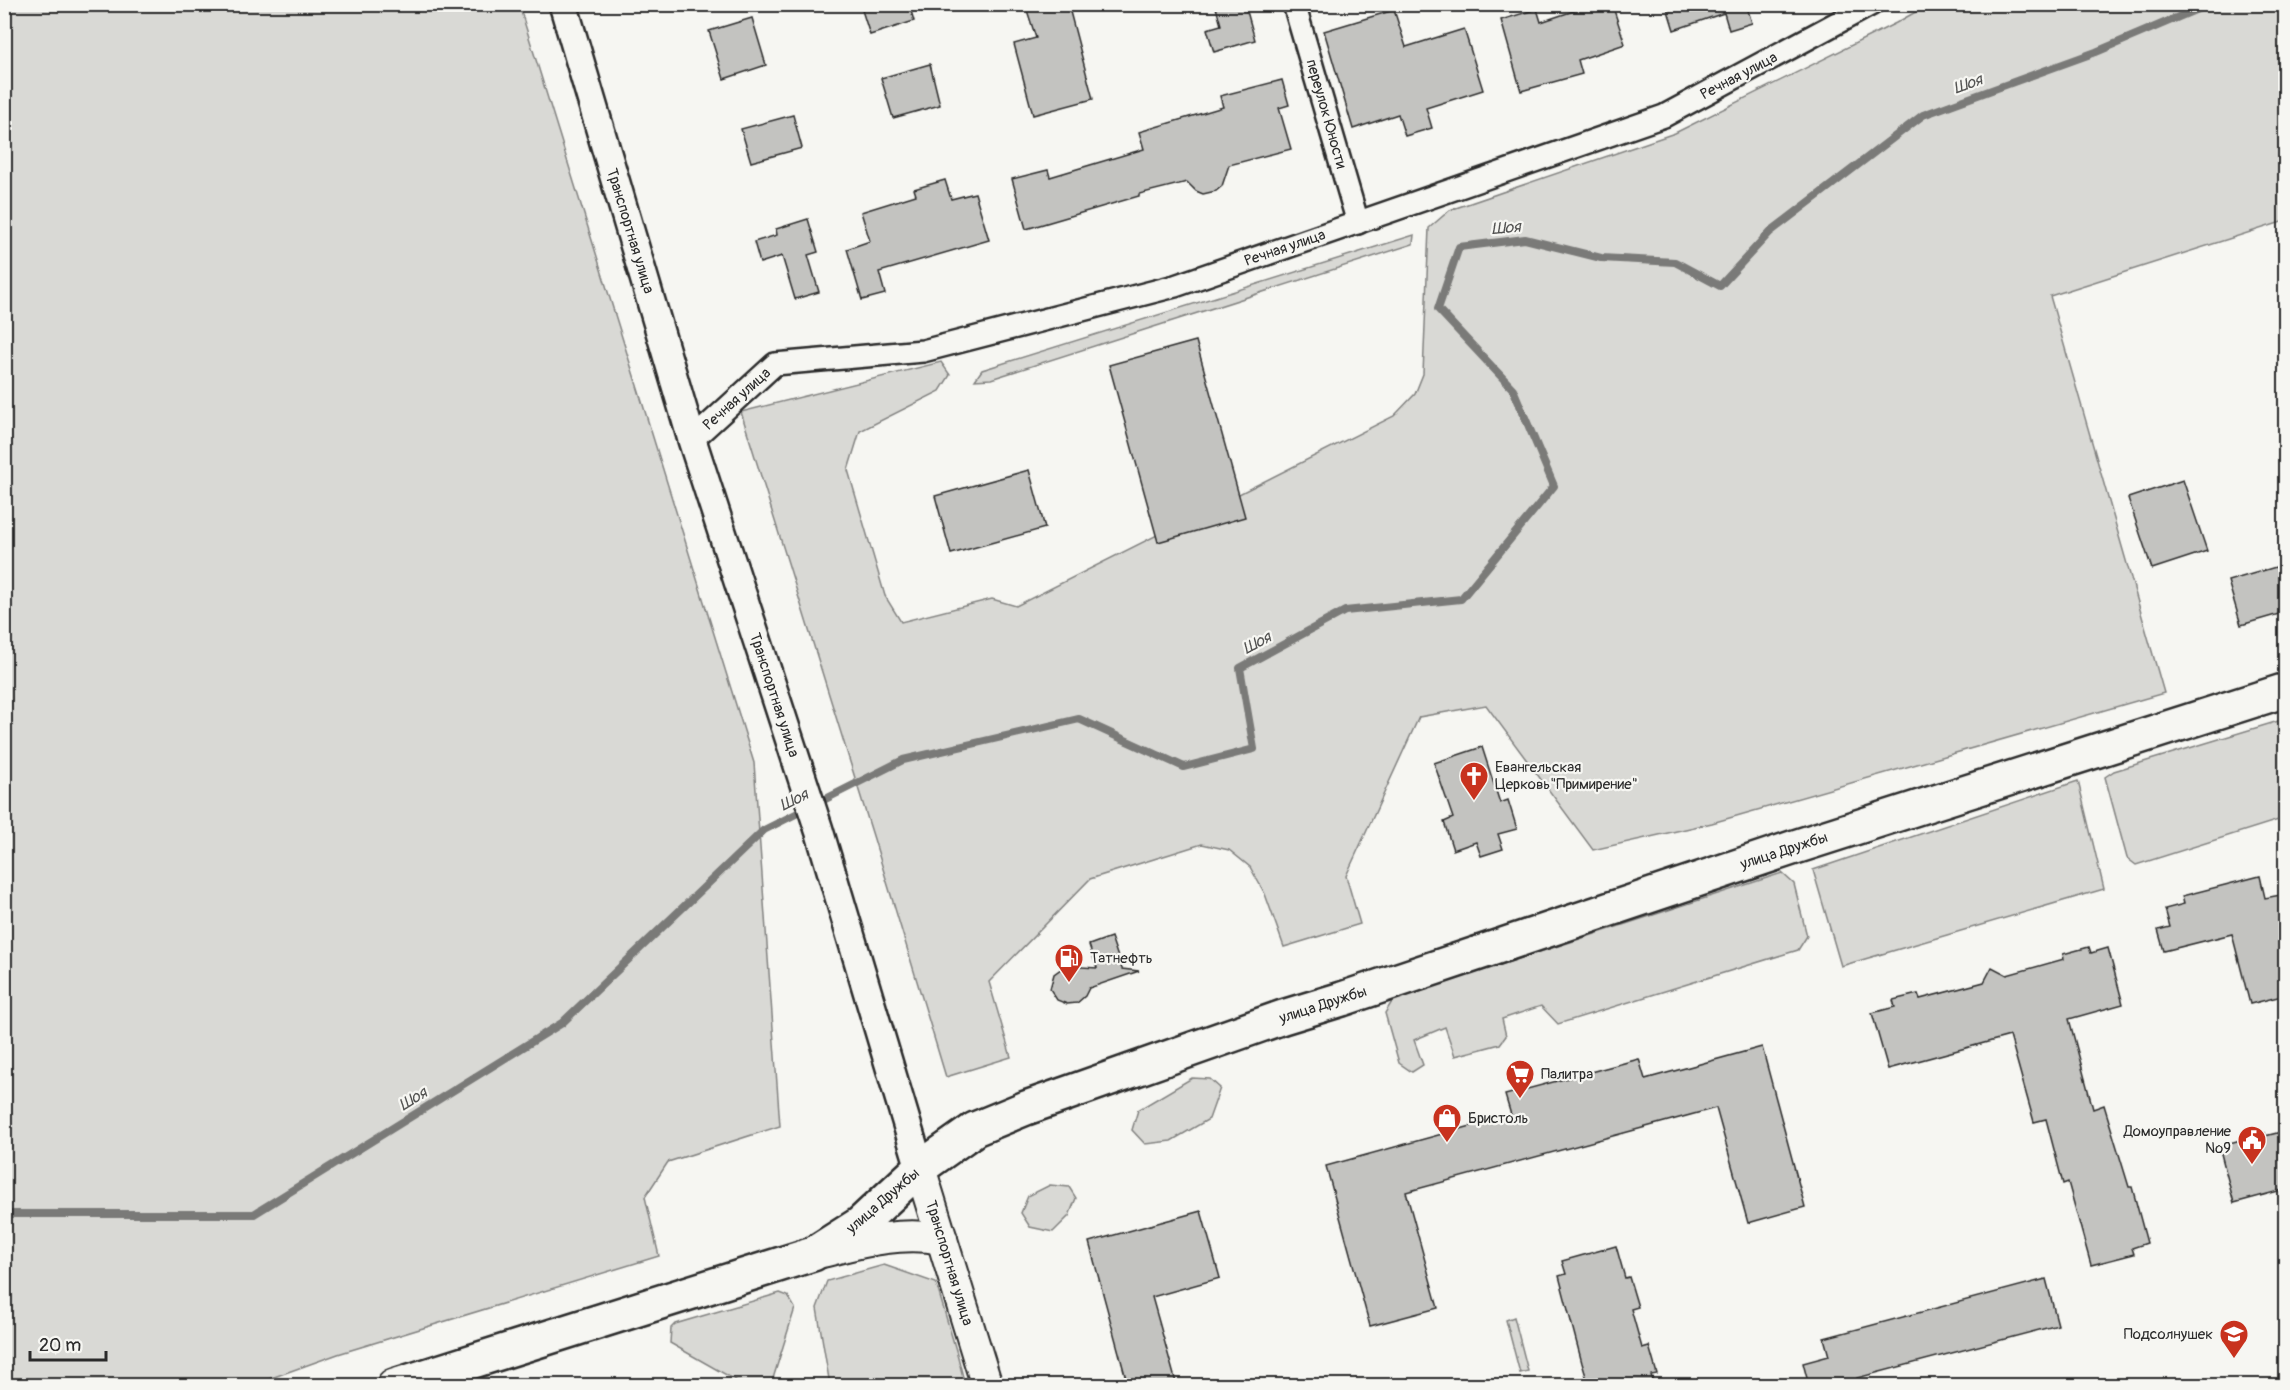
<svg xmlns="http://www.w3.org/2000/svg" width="2290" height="1390" font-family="Pangolin,sans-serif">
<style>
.green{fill:#d9d9d5;stroke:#828280;stroke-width:1.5}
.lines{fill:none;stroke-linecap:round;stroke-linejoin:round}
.stream{stroke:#7a7a78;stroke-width:8}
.building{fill:#c3c3c0;stroke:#2b2b2b;stroke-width:1.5}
.minor-casing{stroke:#2b2b2b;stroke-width:26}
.tertiary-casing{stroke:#2b2b2b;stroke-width:32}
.secondary-casing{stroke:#2b2b2b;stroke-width:34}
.primary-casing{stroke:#2b2b2b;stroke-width:38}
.minor{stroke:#f6f6f2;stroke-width:21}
.tertiary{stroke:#f6f6f2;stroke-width:27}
.secondary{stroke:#f6f6f2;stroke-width:30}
.primary{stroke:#f6f6f2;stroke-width:33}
.labels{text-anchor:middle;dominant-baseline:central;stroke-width:4.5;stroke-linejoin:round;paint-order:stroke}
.street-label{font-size:15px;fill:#2b2b2b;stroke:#f6f6f2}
.poi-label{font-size:15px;fill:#2b2b2b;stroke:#f6f6f2;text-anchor:start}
.water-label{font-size:16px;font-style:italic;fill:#525251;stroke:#f6f6f2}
</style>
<rect width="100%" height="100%" fill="#f6f6f2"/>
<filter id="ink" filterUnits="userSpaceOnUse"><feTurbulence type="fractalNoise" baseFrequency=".0167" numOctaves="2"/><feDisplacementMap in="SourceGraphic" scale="12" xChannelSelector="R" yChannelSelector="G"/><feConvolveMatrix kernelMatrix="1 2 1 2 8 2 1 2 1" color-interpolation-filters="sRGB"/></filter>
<g filter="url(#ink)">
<g class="green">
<polygon points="4,5 519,5 754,763 780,1126 668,1162 645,1197 659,1256 338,1354 252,1385 5,1385"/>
<polygon points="1928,5 2285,5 2285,221 2050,296 2164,693 1712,823 1593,850 1486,705 1419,717 1346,876 1360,924 1284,947 1265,894 1250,867 1229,850 1202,844 1090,879 989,982 1011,1057 946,1077 874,839 741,412 941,362 950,375 940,391 860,431 848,470 885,596 901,622 992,599 1016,606 1394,416 1415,394 1423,374 1429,228 1450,210 1675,133 1896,23"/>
<polygon points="1414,235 1413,244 991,379 975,380 982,370"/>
<polygon points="2285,719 2285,818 2136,865 2127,858 2105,777 2114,771"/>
<polygon points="2078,781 2104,889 1841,966 1813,870"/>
<polygon points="1782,873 1794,884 1807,936 1798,950 1558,1024 1541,1006 1502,1019 1506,1036 1500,1044 1455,1056 1445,1027 1414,1040 1423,1065 1412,1072 1399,1063 1385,1013 1393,1000"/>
<polygon points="1192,1078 1210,1079 1220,1088 1209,1119 1171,1141 1145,1144 1132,1130 1138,1110"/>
<polygon points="1050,1185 1069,1187 1076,1198 1069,1216 1053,1232 1030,1227 1021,1213 1028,1196"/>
<polygon points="884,1265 936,1283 958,1357 965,1385 830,1385 817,1308 827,1281"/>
<polygon points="780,1293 788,1296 795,1308 771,1385 744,1385 670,1343 671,1328 675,1324"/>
<polygon points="1514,1317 1528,1371 1520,1373 1506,1320"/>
</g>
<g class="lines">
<polyline class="stream" points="4,1214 254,1214 562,1023 764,830 903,760 1079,719 1184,767 1254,749 1240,668 1345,611 1461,599 1554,486 1513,389 1438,309 1459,247 1525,239 1601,258 1675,262 1720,286 1770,232 1923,115 2096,52 2202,7 2221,4"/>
</g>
<g class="building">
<polygon points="860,4 909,4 914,21 870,35"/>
<polygon points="1025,4 1068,4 1093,99 1033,115 1014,44 1036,38"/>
<polygon points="1215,4 1245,4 1255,40 1214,52 1207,29 1221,25"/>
<polygon points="1594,4 1612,4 1625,44 1578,60 1582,74 1521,91 1501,20 1537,9 1541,22"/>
<polygon points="1666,4 1746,4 1752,23 1729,30 1724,13 1674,30"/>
<polygon points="1394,10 1406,47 1464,29 1483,90 1426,108 1432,128 1405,136 1398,114 1353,129 1324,31"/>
<polygon points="752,18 766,65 724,79 709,31"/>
<polygon points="930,64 940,105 893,118 881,78"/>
<polygon points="1282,80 1289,105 1279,108 1291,149 1229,165 1222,186 1216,191 1203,194 1196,191 1187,182 1139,194 1139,196 1026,229 1012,179 1048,170 1050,177 1144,149 1139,132 1223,107 1220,96"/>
<polygon points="793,115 802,148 751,162 741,129"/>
<polygon points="945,180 951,199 975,193 989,240 879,272 885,294 862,300 847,249 870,241 861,212 916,195 914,189"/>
<polygon points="808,219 818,252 808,255 819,292 795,299 782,256 760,263 754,242 777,235 776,229"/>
<polygon points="1196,341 1245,517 1158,542 1109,365"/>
<polygon points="1029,470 1045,528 951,554 935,496"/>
<polygon points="2183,480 2207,551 2152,569 2128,498"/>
<polygon points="2286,564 2286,612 2241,625 2228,581"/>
<polygon points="1482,747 1500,803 1508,800 1517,829 1498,834 1503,849 1481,856 1476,842 1453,850 1444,822 1453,818 1434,763"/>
<polygon points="2260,876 2265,898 2286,894 2286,995 2250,1004 2232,934 2164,951 2158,930 2170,927 2165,909 2184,904 2182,896"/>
<polygon points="1111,937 1122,969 1139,971 1089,988 1085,996 1077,1003 1067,1004 1057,1000 1050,989 1054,974 1065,966 1097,968 1089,945"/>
<polygon points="2089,947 2091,953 2108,948 2123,1004 2069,1019 2093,1109 2104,1105 2129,1187 2132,1187 2147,1243 2132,1248 2134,1254 2091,1265 2068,1182 2063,1184 2046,1119 2034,1122 2010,1036 1888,1069 1872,1013 1895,1007 1893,1000 1918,994 1920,999 1984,982 1992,967 2007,975 2064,959 2063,954"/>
<polygon points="1762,1047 1805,1207 1748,1223 1716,1108 1406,1192 1438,1308 1370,1326 1326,1166 1511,1115 1505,1095 1639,1059 1645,1079"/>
<polygon points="2281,1132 2282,1139 2286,1138 2286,1189 2234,1203 2219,1146 2265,1133 2265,1136"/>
<polygon points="1201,1211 1220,1278 1152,1297 1177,1386 1128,1386 1089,1242"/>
<polygon points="1616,1246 1625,1278 1629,1277 1638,1307 1631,1309 1642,1348 1649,1346 1657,1374 1651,1375 1654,1386 1589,1386 1582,1363 1559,1276 1566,1274 1562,1261"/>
<polygon points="2046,1279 2058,1325 1857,1378 1859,1386 1809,1386 1803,1363 1829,1356 1824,1338"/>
</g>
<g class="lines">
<g class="minor-casing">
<g id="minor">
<polyline points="1294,4 1358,223"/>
<polyline points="692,440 775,364 923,351 1175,286 1664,116 1872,4"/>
</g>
</g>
<g class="tertiary-casing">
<polyline id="tertiary" points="563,4 692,440 819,830 920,1168"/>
</g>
<g class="secondary-casing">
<g id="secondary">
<polyline points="920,1168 987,1386"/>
<path d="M822 1252C862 1242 900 1231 942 1239"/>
</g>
</g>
<g class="primary-casing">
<polyline id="primary" points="394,1386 813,1254 860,1224 920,1168 975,1129 1026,1108 1283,1017 1342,999 1795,847 2286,690"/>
</g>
<use href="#minor" class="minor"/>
<use href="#tertiary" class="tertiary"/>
<use href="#secondary" class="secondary"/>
<use href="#primary" class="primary"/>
</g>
</g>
<defs>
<g id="church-pin" transform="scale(1.5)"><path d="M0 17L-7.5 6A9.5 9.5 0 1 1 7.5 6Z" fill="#c8321e" stroke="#f6f6f2"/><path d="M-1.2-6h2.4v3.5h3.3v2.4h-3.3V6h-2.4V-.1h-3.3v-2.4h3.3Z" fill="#fff"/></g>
<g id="fuel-pin" transform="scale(1.5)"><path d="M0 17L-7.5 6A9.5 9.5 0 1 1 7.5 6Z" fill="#c8321e" stroke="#f6f6f2"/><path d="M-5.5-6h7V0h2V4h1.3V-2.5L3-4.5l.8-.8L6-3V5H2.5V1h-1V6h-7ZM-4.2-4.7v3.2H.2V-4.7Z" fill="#fff"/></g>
<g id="supermarket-pin" transform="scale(1.5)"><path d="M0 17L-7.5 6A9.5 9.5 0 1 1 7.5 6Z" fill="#c8321e" stroke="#f6f6f2"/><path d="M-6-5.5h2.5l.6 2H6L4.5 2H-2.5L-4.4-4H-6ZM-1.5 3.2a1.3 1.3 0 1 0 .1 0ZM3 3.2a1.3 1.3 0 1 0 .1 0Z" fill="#fff"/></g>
<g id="shop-pin" transform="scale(1.5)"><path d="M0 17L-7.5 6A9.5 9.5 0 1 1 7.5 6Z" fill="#c8321e" stroke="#f6f6f2"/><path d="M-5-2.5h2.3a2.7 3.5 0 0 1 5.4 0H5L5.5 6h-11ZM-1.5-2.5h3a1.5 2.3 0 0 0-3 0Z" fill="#fff"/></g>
<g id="civic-pin" transform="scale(1.5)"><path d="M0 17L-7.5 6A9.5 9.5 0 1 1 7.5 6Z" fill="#c8321e" stroke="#f6f6f2"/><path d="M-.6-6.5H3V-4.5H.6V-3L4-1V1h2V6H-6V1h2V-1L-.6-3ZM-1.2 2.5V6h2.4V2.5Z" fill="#fff"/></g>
<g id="school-pin" transform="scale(1.5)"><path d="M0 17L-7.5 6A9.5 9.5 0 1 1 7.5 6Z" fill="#c8321e" stroke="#f6f6f2"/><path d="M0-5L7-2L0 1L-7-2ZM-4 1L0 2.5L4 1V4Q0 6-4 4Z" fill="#fff"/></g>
</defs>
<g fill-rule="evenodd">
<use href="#church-pin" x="1474" y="776"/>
<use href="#fuel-pin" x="1069" y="958"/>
<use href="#supermarket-pin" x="1520" y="1074"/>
<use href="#shop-pin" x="1447" y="1118"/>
<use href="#civic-pin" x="2252" y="1140"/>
<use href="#school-pin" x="2234" y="1334"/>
</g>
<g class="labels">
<g class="street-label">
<text transform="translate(1739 76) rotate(-28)">Речная улица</text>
<text transform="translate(1326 114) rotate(74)">переулок Юности</text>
<text transform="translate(630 231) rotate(73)">Транспортная улица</text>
<text transform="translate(1285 248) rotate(-19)">Речная улица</text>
<text transform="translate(737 399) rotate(-42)">Речная улица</text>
<text transform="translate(774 695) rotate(72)">Транспортная улица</text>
<text transform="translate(1784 851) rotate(-18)">улица Дружбы</text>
<text transform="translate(1323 1005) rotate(-18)">улица Дружбы</text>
<text transform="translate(883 1201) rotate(-41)">улица Дружбы</text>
<text transform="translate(949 1263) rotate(73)">Транспортная улица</text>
</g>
<g class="poi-label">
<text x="1495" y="767">Евангельская<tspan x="1495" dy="17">Церковь"Примирение"</tspan></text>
<text x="1090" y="958">Татнефть</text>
<text x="1541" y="1074">Палитра</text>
<text x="1468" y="1118">Бристоль</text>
<text x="2231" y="1131" text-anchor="end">Домоуправление<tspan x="2231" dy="17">№9</tspan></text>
<text x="2213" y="1334" text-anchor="end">Подсолнушек</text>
</g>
<g class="water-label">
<text transform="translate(1968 84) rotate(-20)">Шоя</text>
<text transform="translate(1506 228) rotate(-5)">Шоя</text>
<text transform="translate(1257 643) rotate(-28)">Шоя</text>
<text transform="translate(794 800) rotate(-27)">Шоя</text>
<text transform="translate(413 1099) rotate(-32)">Шоя</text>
</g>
</g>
<rect width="2290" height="1390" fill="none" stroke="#f6f6f2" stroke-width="24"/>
<rect x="12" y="12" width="2266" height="1366" fill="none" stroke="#2b2b2b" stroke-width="2" filter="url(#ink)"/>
<path d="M30 1351v9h76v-9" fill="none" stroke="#2b2b2b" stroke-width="3"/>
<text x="39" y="1351" font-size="18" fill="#2b2b2b" stroke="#f6f6f2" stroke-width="4.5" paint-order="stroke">20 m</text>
</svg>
